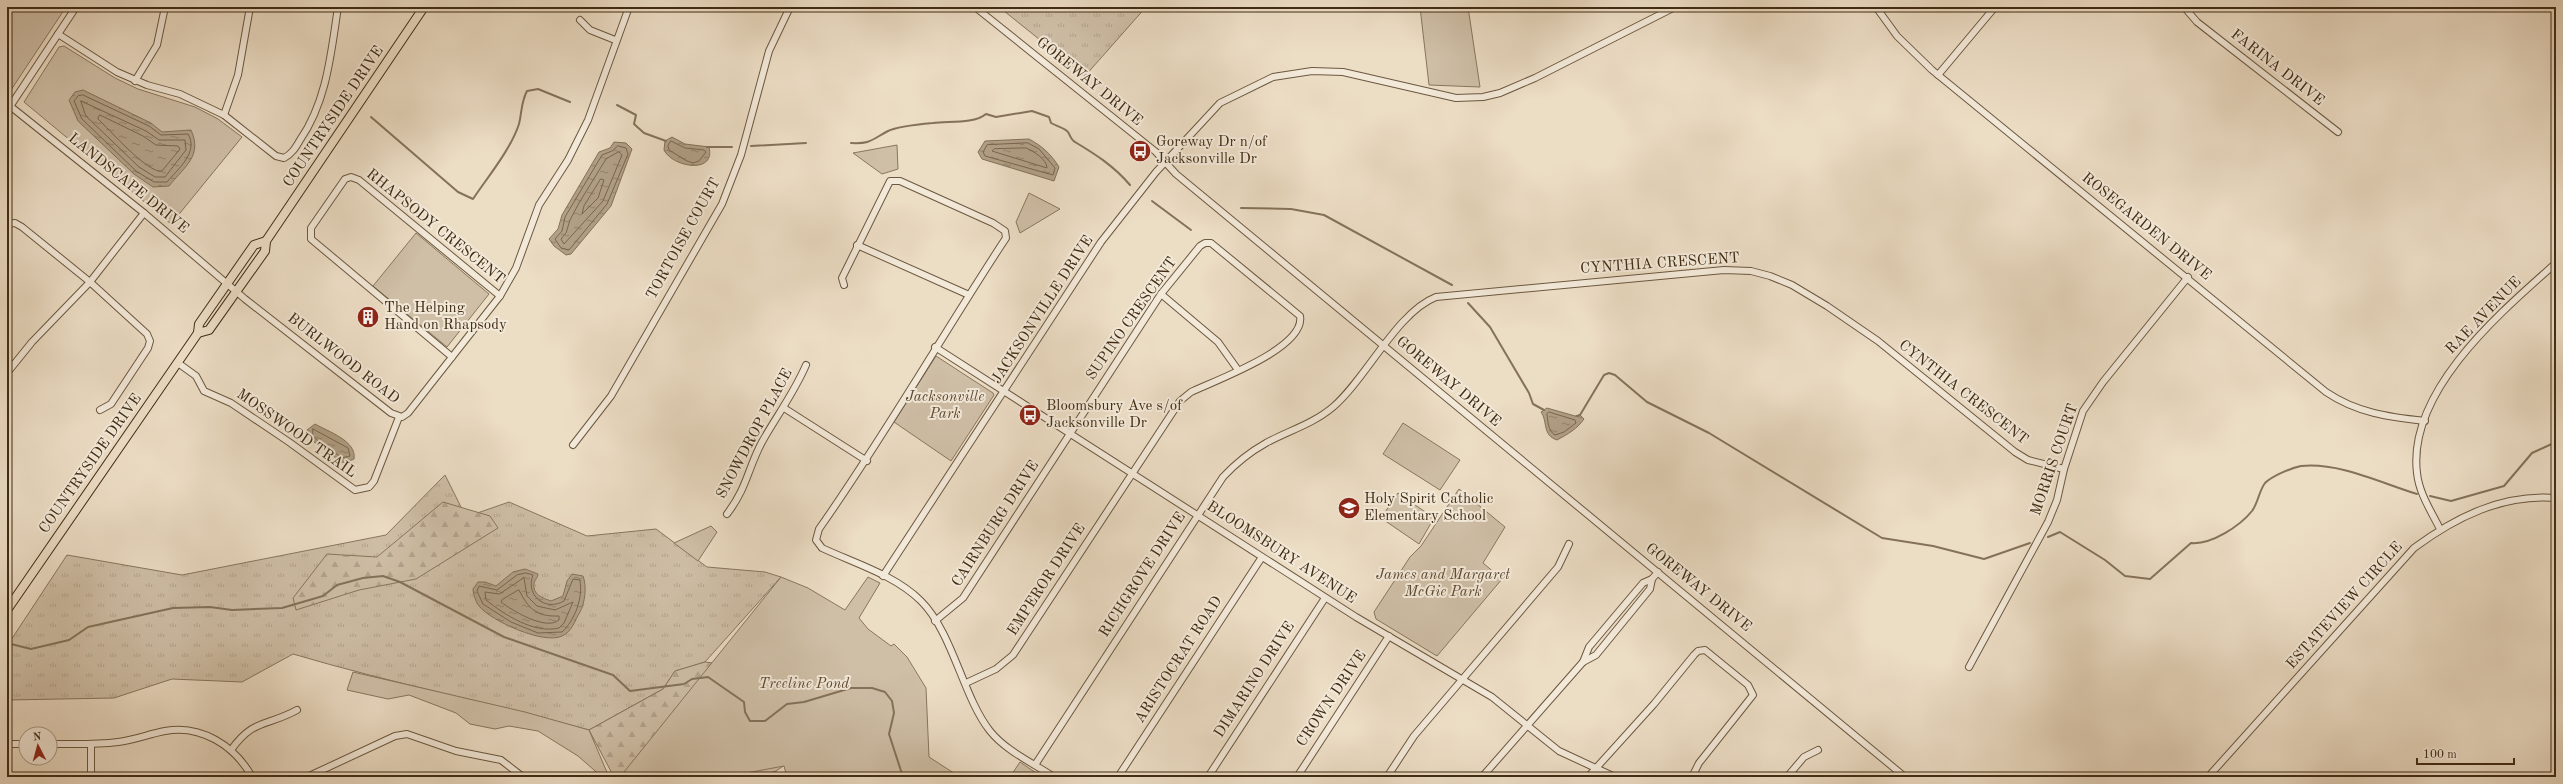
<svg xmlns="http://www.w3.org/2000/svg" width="2563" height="784" font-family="'Old Standard TT',serif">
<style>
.grass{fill:url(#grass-tufts);stroke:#88765d}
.forest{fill:url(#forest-firs);stroke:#88765d}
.park{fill:#cfbfa7;stroke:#88765d}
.water{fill:url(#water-ripples);stroke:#847259}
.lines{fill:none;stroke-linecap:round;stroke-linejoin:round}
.shore{stroke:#79664e;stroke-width:1}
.stream{stroke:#847259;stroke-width:2}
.minor-casing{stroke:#6b5840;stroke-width:8}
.major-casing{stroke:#402c13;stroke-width:10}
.minor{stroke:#f3e9d9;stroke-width:6}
.major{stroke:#ecddc5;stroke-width:8}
.labels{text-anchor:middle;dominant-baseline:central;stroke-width:4;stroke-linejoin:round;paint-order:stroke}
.street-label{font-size:15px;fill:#402c13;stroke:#f3e9d9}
.poi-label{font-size:15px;fill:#402c13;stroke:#f3e9d9;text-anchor:start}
.park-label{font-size:15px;font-style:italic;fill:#5d4931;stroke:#f3e9d9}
</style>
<defs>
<pattern id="grass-tufts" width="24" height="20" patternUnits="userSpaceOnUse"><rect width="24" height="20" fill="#cfbfa7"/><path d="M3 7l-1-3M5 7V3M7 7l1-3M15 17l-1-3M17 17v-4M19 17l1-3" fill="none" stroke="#b3a48f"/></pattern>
<pattern id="forest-firs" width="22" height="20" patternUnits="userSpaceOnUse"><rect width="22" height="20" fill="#cfbfa7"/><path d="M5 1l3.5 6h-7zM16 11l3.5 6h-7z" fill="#b3a48f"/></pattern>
<pattern id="water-ripples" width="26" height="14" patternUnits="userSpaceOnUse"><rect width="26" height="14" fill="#b2a188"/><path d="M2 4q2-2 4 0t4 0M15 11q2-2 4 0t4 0" fill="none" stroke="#92836e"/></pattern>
</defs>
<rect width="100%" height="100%" fill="#ecddc5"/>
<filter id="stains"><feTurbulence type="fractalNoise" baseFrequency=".005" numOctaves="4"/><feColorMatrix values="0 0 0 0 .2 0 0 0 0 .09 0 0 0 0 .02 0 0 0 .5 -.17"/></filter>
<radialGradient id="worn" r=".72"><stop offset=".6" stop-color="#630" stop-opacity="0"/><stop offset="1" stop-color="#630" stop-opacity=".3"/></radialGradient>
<g class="grass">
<polygon points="999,7 1146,7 1085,76"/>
<path d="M445 475 466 517 509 502 587 536 656 529 707 567 765 572 781 577 705 662 675 671 663 689 589 730C491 703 391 683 293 654L242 682 172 679 114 698 7 700V646L67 555 182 575 386 535Z"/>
</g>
<g class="forest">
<polygon points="443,502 490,516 498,528 416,579 359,590 296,610 293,598 327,554 377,557"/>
<polygon points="705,662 722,664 789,762 776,771 759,777 614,777 589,730 663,689 675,671"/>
</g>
<g class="park">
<polygon points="7,7 66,7 7,96"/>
<polygon points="1420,7 1468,7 1480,87 1429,85"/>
<polygon points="64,46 115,78 138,89 195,107 218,119 242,137 171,224 24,102 59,47"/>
<polygon points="897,145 898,169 882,174 853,153"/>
<polygon points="1029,193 1060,209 1020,233 1016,222"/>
<polygon points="416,233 489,294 447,347 373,286"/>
<polygon points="936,356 993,393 994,395 951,461 894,422"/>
<polygon points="1403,423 1460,460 1440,490 1383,454"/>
<polygon points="1459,489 1505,527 1483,563 1502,579 1437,656 1376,619 1374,612 1410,557 1421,546"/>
<polygon points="1398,493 1434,518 1419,544 1381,518"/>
<polygon points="711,526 717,532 698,561 674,543"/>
<polygon points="781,577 808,588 845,610 868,577 880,583 859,618 868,629 891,646 894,644 907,657 926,688 929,757 960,777 787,777 784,766 741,774 736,777 620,777"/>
<polygon points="353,672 525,712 589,730 609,777 602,777 578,756 538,731 509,726 495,729 470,724 456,713 409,695 388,699 347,690"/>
<polygon points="1020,762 1042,777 1010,777"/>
</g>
<g class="water">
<path d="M83 90 151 123 162 132 191 130C203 156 184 167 169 186L153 187 134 174 78 121 69 100 75 92Z"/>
<path d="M672 137 685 144 709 147C716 175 672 167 664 150L665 141Z"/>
<path d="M1029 139C1042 146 1051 154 1059 167L1054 181 982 159 978 152 985 141Z"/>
<polygon points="614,142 626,143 632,149 611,206 571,254 566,255 554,246 549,239 558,229 562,215 599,152 610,148"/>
<path d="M1547 408 1575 416 1580 415 1584 419C1577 429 1568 434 1557 440 1542 435 1548 422 1541 412Z"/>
<path d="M315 424C329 432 357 441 354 459 349 461 346 463 341 462 337 461 335 457 332 454 321 445 311 445 307 430Z"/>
<path d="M525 569 538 574C538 578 535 579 534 583 532 595 543 598 551 601L563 596 567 581 572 574 583 576C587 586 585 603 580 612 575 620 572 632 562 636 544 645 491 621 479 606 476 603 473 593 473 589L478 582H485L496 586 513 572Z"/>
</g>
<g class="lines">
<g class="shore">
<path d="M83 95 149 126 161 135 188 134C199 152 178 169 167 182H154L136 171 82 119 74 101 78 96Z"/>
<polygon points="81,101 146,131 159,140 185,140 186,150 165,177 155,177 139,167 86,116"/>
<path d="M100 115 143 136 156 145 178 146 180 149 162 171C148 174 109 129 98 119Z"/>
<polygon points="671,141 685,148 704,150 706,152 699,161 693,163 687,161 669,150 668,146"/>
<polygon points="1028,143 1039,149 1055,168 1053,175 985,156 983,152 987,145"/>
<polygon points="618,146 626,148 628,154 607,204 569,250 561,248 555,239 562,231 565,217 602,155 612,151"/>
<path d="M1026 148C1033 151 1047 159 1047 168L992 151 994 149Z"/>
<polygon points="619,152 622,155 603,201 564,244 561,239 566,233 570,220 579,203 606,159"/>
<polygon points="601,179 604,180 598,198 582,214 584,206"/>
<path d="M1549 412 1575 420 1576 423 1564 432 1555 435C1548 431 1548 422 1547 414Z"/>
<path d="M313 429 348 448 350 456 341 458C333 449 320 445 313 436Z"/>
<path d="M526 573 533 575C525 595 545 612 564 601L573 579 580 580C583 598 575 620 562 632L538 633 511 622 483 604 477 591 479 586 497 590 517 575Z"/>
<path d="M524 578 527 596 537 606 555 610 573 602 564 623 559 628C534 634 505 615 486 600L485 592 499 594Z"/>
<path d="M519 590C528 608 536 617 559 616V620C546 631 513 611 501 602L502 600Z"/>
</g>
<g class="stream">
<polyline points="617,105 636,115 634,124 644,133 666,141"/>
<path d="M371 117 458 192 473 199C487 178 511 149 519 124 522 112 521 102 527 91L538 89 570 102"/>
<path d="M851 143C871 144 871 140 888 131 896 127 922 124 933 123 949 121 974 124 986 114L996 117 1032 111 1049 117 1051 123C1056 126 1065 128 1068 132 1070 135 1071 140 1075 142 1095 154 1114 166 1130 185"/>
<polyline points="751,146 806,143"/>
<polyline points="707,147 732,147"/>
<polyline points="1152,201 1191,230"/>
<polyline points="1241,208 1291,209 1324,215 1452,285"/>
<polyline points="1468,303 1490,327 1529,393 1533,404 1544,410"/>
<polyline points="1577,416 1580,415 1604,375 1609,373 1615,375 1647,402 1709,433 1882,538 1933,546 1984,559 2030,543"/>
<polyline points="2430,496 2451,501 2504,486 2532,453 2556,442"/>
<path d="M2048 537 2060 532 2105 560 2125 576 2150 579 2191 543C2211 545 2240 526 2252 511 2258 503 2259 491 2265 483 2272 476 2291 468 2301 466 2339 462 2381 483 2417 494"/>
<polyline points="7,643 31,649 69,640 88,627 173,608 210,607 232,610 282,608 323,596 337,585 363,578 383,576 400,582 504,637 613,675 630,691 684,684 692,679 708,677 744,702 745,712 750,721 765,721 787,704 804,702 851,688 872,688 885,692 892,701 894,713 889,734 903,777"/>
</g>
<g class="minor-casing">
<g id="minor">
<polyline points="975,7 1156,152 1176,174 1905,777"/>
<path d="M1876 7 1897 36 1932 70 2326 392C2357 413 2389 417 2425 421"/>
<polyline points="2184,7 2197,22 2338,132"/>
<polyline points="580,20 590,30 615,40"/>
<path d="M58 34 117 72 147 85 180 94 224 115 276 156 284 158C292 154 296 147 300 140 327 101 331 53 338 7"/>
<polyline points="1938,75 1995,7"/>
<polyline points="135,81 157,45 165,7"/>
<polyline points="10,106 144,213 245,299 391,413 402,417 408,413 500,296 516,268 539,205 568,160 588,120 629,7"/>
<polyline points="7,111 76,7"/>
<polyline points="224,115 238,75 250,7"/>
<polyline points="7,224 15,223 22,227 90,282 147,334 150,341 148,348 111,404 100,410"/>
<polyline points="857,245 969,295"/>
<path d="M844 285 842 278 890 181H900L993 223 1005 231 1006 238 1002 244C940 339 884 437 819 529L816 540 822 548C854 563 895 575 921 601 953 633 963 697 990 731 1006 751 1033 763 1054 777"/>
<polyline points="1161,294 1218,342 1238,370"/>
<polyline points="935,347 1356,617 1492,697 1559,751 1615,777"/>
<polyline points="452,357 311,239 311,228 345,179 351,177 359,180 500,296"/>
<polyline points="178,363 196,376 204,391 231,403 289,442 355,490 369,487 374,481 399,417"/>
<polyline points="7,373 32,342 90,282 144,213"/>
<polyline points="784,408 867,461"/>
<polyline points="573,445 611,396 722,204 741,155 769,51 790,7"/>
<path d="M727 514C747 488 748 468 762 442 776 417 794 393 806 365"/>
<path d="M2440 529C2431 511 2419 493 2417 473 2407 391 2501 312 2556 263"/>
<polyline points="883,576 1101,242 1156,172 1220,103 1273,77 1312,71 1343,72 1456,98 1483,97 1500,93 1535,78 1675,7"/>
<path d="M935 621 963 598 1161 294 1200 246 1205 243H1211L1300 316C1306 348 1216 380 1191 392L1180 401 1013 655 996 669 966 683"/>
<polyline points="1583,662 1589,647 1643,583 1652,579"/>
<polyline points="1969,667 2048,522 2057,500 2064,469 2083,411 2103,382 2188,277"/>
<polyline points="7,744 26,744"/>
<path d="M50 744C72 744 95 745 118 742 134 740 149 734 165 731 201 724 235 746 252 777"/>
<path d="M231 750C254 718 266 727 297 710"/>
<path d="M1035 765 1223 477C1236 463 1250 452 1266 443 1288 431 1313 424 1333 407 1366 379 1397 312 1436 297L1724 270 1751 271 1770 276 1792 285 1827 306 1878 341 2015 452 2028 460 2064 469"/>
<polyline points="91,777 91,744"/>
<polyline points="307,777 395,736 407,734 456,751 501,760 523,777"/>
<polyline points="1118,777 1262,557"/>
<polyline points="1208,777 1325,598"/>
<polyline points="1297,777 1389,636"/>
<polyline points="1387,777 1414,736 1558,567 1569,544"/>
<polyline points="1482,777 1583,662 1596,655 1650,589 1652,579 1658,572"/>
<polyline points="1588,777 1654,704 1694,655 1698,651 1705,650 1748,685 1753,695 1699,763 1692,777"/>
<polyline points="1787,777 1804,757 1818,750"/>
<path d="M2208 777 2414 548C2456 517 2502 494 2556 498"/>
</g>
</g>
<g class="major-casing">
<g id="major">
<polyline points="198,333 209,330 265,251 266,241 424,7"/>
<polyline points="7,610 198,333 199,324 254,245 266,241"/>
</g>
</g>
<use href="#minor" class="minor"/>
<use href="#major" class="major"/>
</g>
<defs>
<g id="bus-disc" transform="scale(1.15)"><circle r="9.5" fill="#8f2418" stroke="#f3e9d9"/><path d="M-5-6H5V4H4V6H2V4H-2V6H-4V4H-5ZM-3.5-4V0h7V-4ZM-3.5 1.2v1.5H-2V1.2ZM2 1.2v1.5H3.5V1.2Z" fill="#fff"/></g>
<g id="building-disc" transform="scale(1.15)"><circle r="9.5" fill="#8f2418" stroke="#f3e9d9"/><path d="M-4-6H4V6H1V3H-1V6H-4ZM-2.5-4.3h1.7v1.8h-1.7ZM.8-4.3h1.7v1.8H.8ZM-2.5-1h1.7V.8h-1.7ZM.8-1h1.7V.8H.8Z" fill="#fff"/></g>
<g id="school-disc" transform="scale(1.15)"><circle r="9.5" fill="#8f2418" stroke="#f3e9d9"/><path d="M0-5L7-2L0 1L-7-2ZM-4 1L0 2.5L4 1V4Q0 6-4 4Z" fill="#fff"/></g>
</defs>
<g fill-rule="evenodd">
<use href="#bus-disc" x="1140" y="151"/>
<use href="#building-disc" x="368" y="317"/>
<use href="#bus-disc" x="1030" y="415"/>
<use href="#school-disc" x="1349" y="508"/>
</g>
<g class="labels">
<g class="street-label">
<text transform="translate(2277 68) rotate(38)">FARINA DRIVE</text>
<text transform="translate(1089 82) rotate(39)">GOREWAY DRIVE</text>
<text transform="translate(334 117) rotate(-56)">COUNTRYSIDE DRIVE</text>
<text transform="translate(128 184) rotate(39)">LANDSCAPE DRIVE</text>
<text transform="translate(435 227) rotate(39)">RHAPSODY CRESCENT</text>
<text transform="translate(2146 227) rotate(39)">ROSEGARDEN DRIVE</text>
<text transform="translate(684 239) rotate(-61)">TORTOISE COURT</text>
<text transform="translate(1660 264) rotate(-4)">CYNTHIA CRESCENT</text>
<text transform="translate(1043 310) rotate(-57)">JACKSONVILLE DRIVE</text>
<text transform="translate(2484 316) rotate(-46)">RAE AVENUE</text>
<text transform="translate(1132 319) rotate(-55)">SUPINO CRESCENT</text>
<text transform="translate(343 359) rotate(38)">BURLWOOD ROAD</text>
<text transform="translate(1448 382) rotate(40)">GOREWAY DRIVE</text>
<text transform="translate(1963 393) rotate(38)">CYNTHIA CRESCENT</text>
<text transform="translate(296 434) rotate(35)">MOSSWOOD TRAIL</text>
<text transform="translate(755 434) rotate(-62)">SNOWDROP PLACE</text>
<text transform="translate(2055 460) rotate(-71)">MORRIS COURT</text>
<text transform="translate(91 464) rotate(-55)">COUNTRYSIDE DRIVE</text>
<text transform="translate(996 524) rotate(-57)">CAIRNBURG DRIVE</text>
<text transform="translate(1281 553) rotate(33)">BLOOMSBURY AVENUE</text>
<text transform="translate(1143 575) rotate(-57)">RICHGROVE DRIVE</text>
<text transform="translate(1047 580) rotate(-57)">EMPEROR DRIVE</text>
<text transform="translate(1698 588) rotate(39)">GOREWAY DRIVE</text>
<text transform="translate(2345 606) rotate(-48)">ESTATEVIEW CIRCLE</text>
<text transform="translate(1179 660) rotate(-57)">ARISTOCRAT ROAD</text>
<text transform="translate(1255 680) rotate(-57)">DIMARINO DRIVE</text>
<text transform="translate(1332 699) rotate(-56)">CROWN DRIVE</text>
</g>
<g class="poi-label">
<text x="1156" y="142">Goreway Dr n/of<tspan x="1156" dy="17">Jacksonville Dr</tspan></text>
<text x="384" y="308">The Helping<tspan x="384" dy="17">Hand on Rhapsody</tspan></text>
<text x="1046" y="406">Bloomsbury Ave s/of<tspan x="1046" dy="17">Jacksonville Dr</tspan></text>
<text x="1364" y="499">Holy Spirit Catholic<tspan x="1364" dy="17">Elementary School</tspan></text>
</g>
<g class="park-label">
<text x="945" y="397">Jacksonville<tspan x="945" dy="17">Park</tspan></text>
<text x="1443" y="575">James and Margaret<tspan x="1443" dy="17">McGie Park</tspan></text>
<text x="804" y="684">Treeline Pond</text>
</g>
</g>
<rect width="2563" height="784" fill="none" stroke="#ecddc5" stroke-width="24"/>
<rect x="8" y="8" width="2547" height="768" fill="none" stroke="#402c13" stroke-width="2"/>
<rect x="12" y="12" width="2539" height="760" fill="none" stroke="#402c13"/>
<g transform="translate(38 746) rotate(354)"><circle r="19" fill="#f3e9d9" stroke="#ab9d8a"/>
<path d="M0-3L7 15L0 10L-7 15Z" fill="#8f2418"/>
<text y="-6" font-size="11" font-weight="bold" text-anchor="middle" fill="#402c13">N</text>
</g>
<path d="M2417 758v6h97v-6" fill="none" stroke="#402c13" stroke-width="2"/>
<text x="2423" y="758" font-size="12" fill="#402c13" stroke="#f3e9d9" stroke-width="3" paint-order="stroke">100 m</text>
<rect width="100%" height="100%" filter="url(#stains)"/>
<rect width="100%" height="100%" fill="url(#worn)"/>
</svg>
